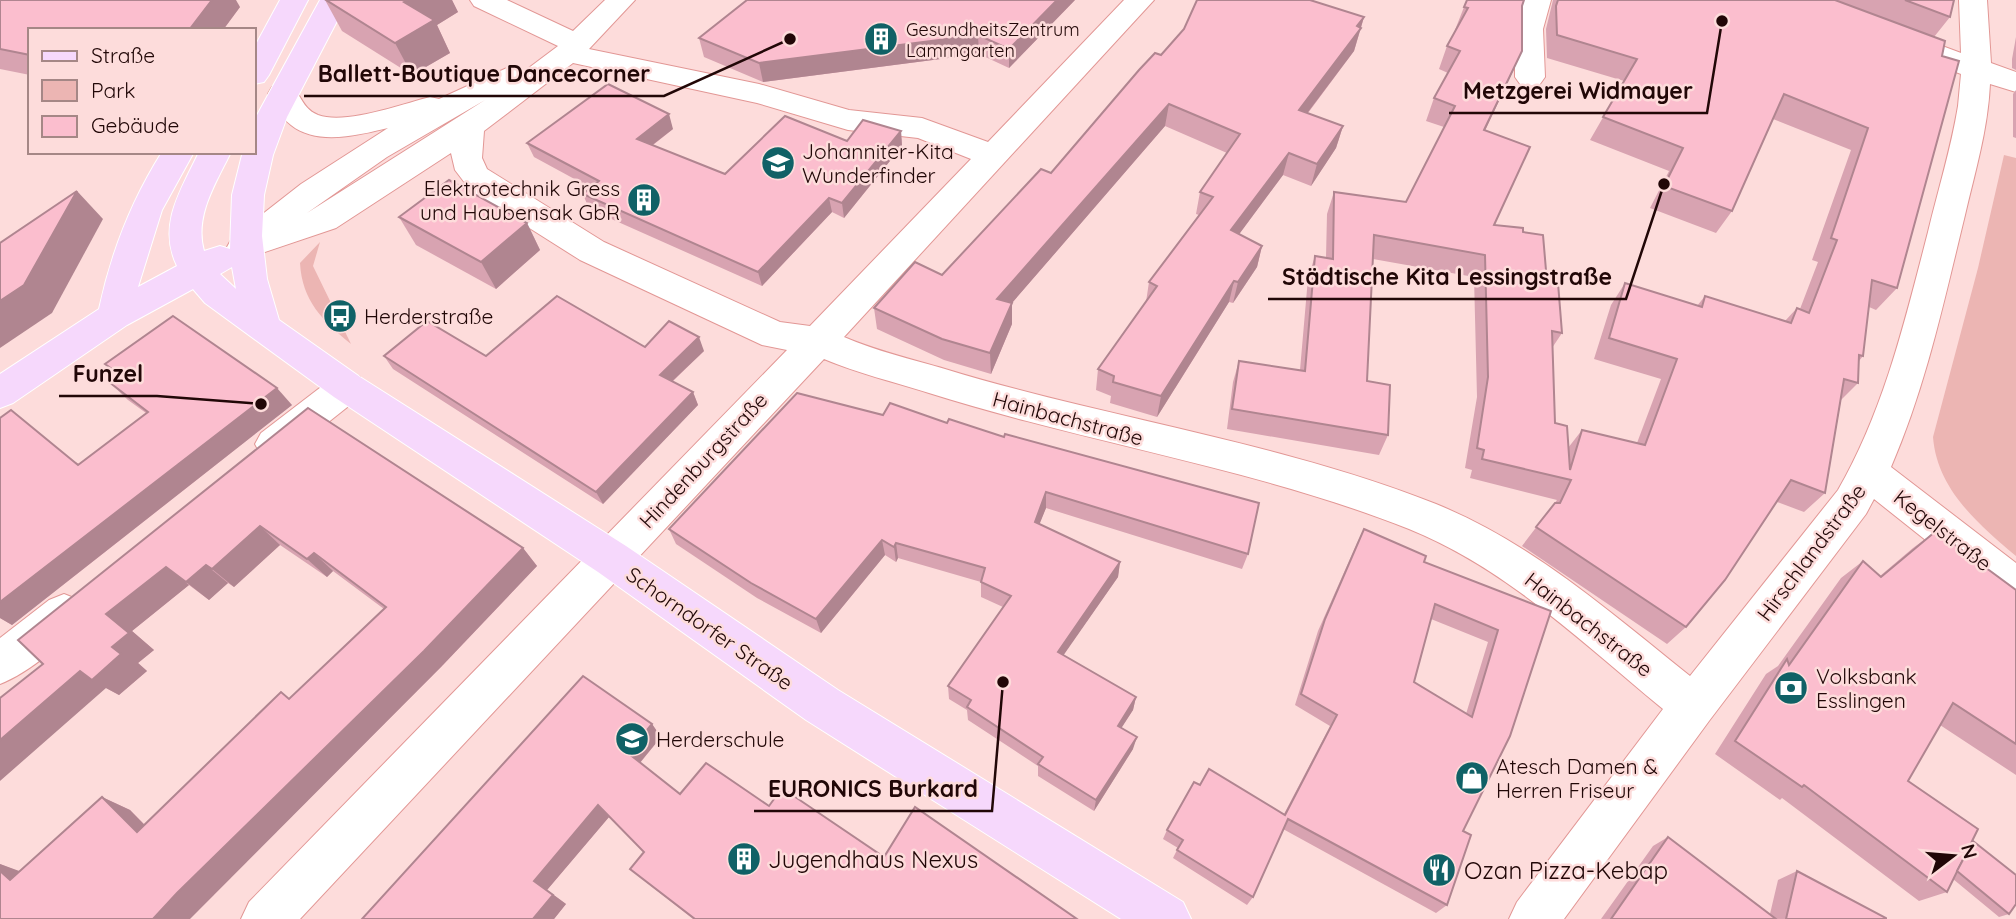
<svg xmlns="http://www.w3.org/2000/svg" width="2016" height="919" font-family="Quicksand,sans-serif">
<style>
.green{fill:#ecb5b3}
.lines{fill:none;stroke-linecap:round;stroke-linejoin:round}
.minor-casing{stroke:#e29795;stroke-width:2}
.major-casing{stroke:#fff;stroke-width:2}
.minor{fill:#fff;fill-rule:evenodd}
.major{fill:#f6d8fc;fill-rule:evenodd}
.wall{fill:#d8a3b1;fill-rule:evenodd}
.shaded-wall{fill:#b08590}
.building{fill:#fbbece;stroke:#b08590;stroke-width:2;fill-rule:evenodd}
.labels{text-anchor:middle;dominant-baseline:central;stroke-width:5;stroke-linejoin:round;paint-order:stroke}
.far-poi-label{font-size:18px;fill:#210707;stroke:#fddcdb;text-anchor:start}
.poi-label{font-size:21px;fill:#210707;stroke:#fddcdb;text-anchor:start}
.street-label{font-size:21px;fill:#210707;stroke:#fddcdb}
.near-poi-label{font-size:24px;fill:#210707;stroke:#fddcdb;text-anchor:start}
.leader{fill:none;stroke:#210707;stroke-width:2.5}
.callout-dot{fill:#210707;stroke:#fddcdb;stroke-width:2.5}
.callout-label{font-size:23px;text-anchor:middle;font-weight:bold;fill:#210707;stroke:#fddcdb;stroke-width:5;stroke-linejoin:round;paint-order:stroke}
</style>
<rect width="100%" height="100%" fill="#fddcdb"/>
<g class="green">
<path d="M2004 155 2016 158V556C1978 524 1937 489 1933 437L1978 268Z"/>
<path d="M320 242 313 266 351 344C323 321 302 301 300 263Z"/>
</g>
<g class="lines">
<g class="minor-casing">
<g id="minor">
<path d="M470 0H507L573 31 605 0H635L589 49 759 84 849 110 922 118 988 142 1124 0H1154L844 337C876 351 911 359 945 369 1105 418 1280 442 1436 504 1532 543 1610 612 1690 676L1838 490C1884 410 1905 321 1928 232 1938 190 1951 149 1958 106L1961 74 1783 6 1779 0H1819L1961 53 1959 0H1987L1991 63 2016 72V92L1990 84C1988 129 1975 172 1965 215 1944 301 1926 386 1891 467L2016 563V605L2001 600 1874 499 1866 514 1709 721 1564 919H1509L1517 902 1663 709C1584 644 1506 568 1409 529 1255 468 1087 443 929 393 894 382 857 373 824 359L300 919H241L249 902 787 350 762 345 580 260 471 191 455 170 451 153 336 228 244 259 232 256 227 247 232 238 301 184 388 128C359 135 317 146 291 125 281 118 275 104 268 94L272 87C304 79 295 106 318 115 346 125 402 104 430 97L439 99 509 67 522 73 558 46 474 6ZM573 63 757 103 848 130 918 138 971 159 810 326 780 322 604 242 487 169 482 158 484 131ZM485 100 307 213 387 157Z"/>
<polygon points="1523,0 1551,0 1543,29 1545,77 1540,84 1530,86 1520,84 1515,77 1515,29"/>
<polygon points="347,372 360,377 365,387 360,397 287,455 274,460 261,455 255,444 261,433 334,377"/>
<path d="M64 594 79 600 85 613C74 638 26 674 0 684V638L49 600Z"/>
</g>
</g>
<g class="major-casing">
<g id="major">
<polygon points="280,0 308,0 269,75 264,82 254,84 254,48"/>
<path d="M320 0H348L287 117 273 155 264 195 262 236 267 279 279 320 360 377 626 546 838 690 1183 902 1191 919H1121L806 720 598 572 334 397 205 303 193 289 127 325 13 403 0 408V374L99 309C111 253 131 201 162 152H194L162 210 138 287 177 266C157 225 181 190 199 152H231C216 183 194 216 204 251L220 246 230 249 232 195 242 155 243 152H254L256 117ZM232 267 236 289 220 274Z"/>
</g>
</g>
<use href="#minor" class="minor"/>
<use href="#major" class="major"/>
</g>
<g class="wall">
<polygon points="0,0 240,7 223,30 30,30 30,75 0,69"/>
<polygon points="325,0 452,0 458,12 437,25 450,53 412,75 342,31"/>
<polygon points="1075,0 1009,68 979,54 763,82 704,57 699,38"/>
<polygon points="1553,0 1954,0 1950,17 1934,37 1897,288 1876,310 1869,307 1863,356 1859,361 1858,383 1841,400 1825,493 1804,512 1777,502 1686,627 1667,644 1522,546 1557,500 1470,478 1472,470 1465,468 1477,397 1474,277 1373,259 1367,381 1388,435 1379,455 1227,429 1233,382 1239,361 1300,370 1308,278 1315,256 1326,258 1327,214 1334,192 1406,202 1444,127 1426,121 1434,98 1448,73 1439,69 1447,46 1456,30 1455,30 1464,7 1522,6 1522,51 1485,131 1494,225 1523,232 1547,282 1562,333 1552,348 1555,423 1568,448 1582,430 1637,443 1661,379 1594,359 1611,305 1625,283 1697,306 1705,296 1785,321 1797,308 1800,309 1818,262 1812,260 1851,150 1773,119 1732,211 1716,233 1650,208 1669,171 1590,140 1624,81 1547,58 1546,29"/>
<polygon points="1313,1 1364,17 1354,51 1308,113 1343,126 1336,148 1311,186 1283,175 1239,234 1262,246 1257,267 1233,303 1229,302 1157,417 1110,403 1111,396 1096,390 1098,369 1146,302 1149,282 1199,215 1196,214 1200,192 1227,153 1165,126 1012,303 1012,324 991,374 944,360 877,329 874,308 942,275 1051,173 1161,55"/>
<polygon points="2016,37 2016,70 2012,68 2012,59"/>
<polygon points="2016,90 2016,138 2013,137 2013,94"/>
<polygon points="673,129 653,145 725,174 847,141 901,131 902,146 844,218 832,212 762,286 589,209 583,194 591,188 534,157 527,143"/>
<polygon points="399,217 527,223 540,250 496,289 416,245"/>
<polygon points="645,347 704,351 672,382 693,392 698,405 603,504 393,369 384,356 486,356"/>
<polygon points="105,364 292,405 12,625 0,618 0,418 79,464 146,413 128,400 109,382 118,376"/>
<polygon points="797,393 1248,554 1242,569 1046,508 1039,524 1120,562 1118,577 1063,655 1136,697 1133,710 1121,728 1133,749 1094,811 1038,776 1038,766 968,720 967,710 949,699 948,686 1003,607 981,597 981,582 898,558 896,562 885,555 821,633 757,598 676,544 669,529"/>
<polygon points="308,408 523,548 537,566 441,667 204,904 0,919 0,864 20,872 102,797 130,810 145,825 290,699 384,609 333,571 327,577 280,545 234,587 228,583 209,600 189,585 132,631 154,650 138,663 147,671 119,695 106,688 43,664"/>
<path d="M1364 529 1424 562 1551 611 1463 831 1447 905 1436 913 1283 829 1253 897 1247 905 1173 858 1178 848 1163 839 1167 830 1200 785 1284 814 1330 726 1295 705 1318 631 1357 543ZM1431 619 1488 642 1466 714 1414 682Z"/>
<polygon points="1936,531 2016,590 2016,775 1940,725 1908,781 1972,841 2009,914 1999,917 1953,879 1947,892 1919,901 1782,798 1780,800 1715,754 1766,674 1778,666 1841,578 1863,561 1880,576 1913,548"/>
<polygon points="652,724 661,737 640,763 680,794 769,806 884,857 1077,919 693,919 641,878 630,869 644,852 609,817 547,890 566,904 554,919 362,919"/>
<polygon points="1668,837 1770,914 1778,880 1797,871 1886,919 1601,919 1653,846"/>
</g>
<g class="shaded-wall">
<polygon points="212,0 236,0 240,7 223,30 189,30"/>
<polygon points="408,0 452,0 458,12 437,25 450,53 412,75 395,43 404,2"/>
<polygon points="1057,0 1075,0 1009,68 1009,49"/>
<polygon points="1364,17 1354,51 1293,132 1299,110"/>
<polygon points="978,35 979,54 763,82 759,63"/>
<polygon points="1522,51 1512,73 1474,153 1484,130"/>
<polygon points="1169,104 1165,126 1012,303 1012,324 991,374 990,353 997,299"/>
<polygon points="669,114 673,129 642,153 637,139"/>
<polygon points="1343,126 1336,148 1311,186 1317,164"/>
<polygon points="901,131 902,146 844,218 842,203"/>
<polygon points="1289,153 1283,175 1226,252 1231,230"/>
<polygon points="77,191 103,219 52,313 0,348 0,301"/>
<polygon points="829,198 832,212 762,286 758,272"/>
<polygon points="527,223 540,250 496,289 481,262"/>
<polygon points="1262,246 1257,267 1233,303 1238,282"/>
<polygon points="1234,281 1229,302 1157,417 1161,396"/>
<polygon points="699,337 704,351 665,388 660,375"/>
<polygon points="277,388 292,405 12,625 0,618 0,602"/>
<polygon points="693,392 698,405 603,504 596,492"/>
<polygon points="1046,492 1046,508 1034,538 1035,522"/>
<polygon points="260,526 280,545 234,587 212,569"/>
<polygon points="882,540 885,555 821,633 816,619"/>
<polygon points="896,543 898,558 896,562 894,547"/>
<polygon points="523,548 537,566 441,667 190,919 153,919 177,893"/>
<polygon points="314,553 333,571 327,577 307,559"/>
<polygon points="1120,562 1118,577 1056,666 1058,652"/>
<polygon points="206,565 228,583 209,600 186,582"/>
<polygon points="166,567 189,585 132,631 154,650 138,663 147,671 119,695 106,688 0,781 0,740 80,671 112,647 106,614"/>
<polygon points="1136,697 1133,710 1115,738 1118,726"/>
<polygon points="652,724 661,737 638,765 628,753"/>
<polygon points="1137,737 1133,749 1094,811 1096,800"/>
<polygon points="102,797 130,810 164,845 137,832"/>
<polygon points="598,805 609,817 547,890 566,904 554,919 533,919 534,881"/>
<polygon points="0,864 22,872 10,880 0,871"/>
</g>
<g class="building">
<polygon points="0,0 212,0 189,30 30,30 30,55 0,49"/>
<polygon points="326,0 408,0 404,2 434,20 395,43"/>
<polygon points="747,0 1057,0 1009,49 978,35 759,63 699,38"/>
<polygon points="1197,0 1310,0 1364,17 1357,26 1361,28 1299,110 1343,126 1317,164 1289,153 1231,230 1262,246 1238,282 1234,281 1161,396 1113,382 1114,376 1098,369 1157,286 1149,282 1213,197 1200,192 1240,134 1169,104 997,299 1012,303 990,353 942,339 874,308 915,262 942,275 1041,169 1051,173 1139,70 1155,53 1161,55 1184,29"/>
<polygon points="1467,0 1524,0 1522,6 1522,51 1484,130 1530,147 1494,225 1523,228 1523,232 1543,235 1547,282 1558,283 1562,333 1552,331 1555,423 1567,426 1570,470 1582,430 1645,445 1677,359 1609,338 1625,283 1702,307 1705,296 1791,323 1797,308 1809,313 1837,240 1831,238 1868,128 1784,94 1732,211 1664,186 1683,148 1603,117 1637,59 1557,35 1556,6 1558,0 1835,0 1945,41 1942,56 1959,61 1897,288 1872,280 1863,356 1859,355 1858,383 1844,379 1825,493 1791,480 1725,580 1686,627 1536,527 1555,503 1560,503 1571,480 1482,459 1484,450 1477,448 1488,377 1485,255 1374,235 1367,381 1390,385 1388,435 1232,409 1239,361 1305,371 1315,256 1333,259 1334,192 1406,202 1455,106 1434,98 1460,51 1447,46 1468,8 1464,7"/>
<polygon points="1905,0 1954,0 1950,17"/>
<polygon points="608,84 669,114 637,139 725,174 785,116 847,141 863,120 901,131 842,203 829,198 758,272 583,194 599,181 527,143"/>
<polygon points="449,180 527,223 481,262 399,217"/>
<polygon points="77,191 24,285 0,301 0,243"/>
<polygon points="557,296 645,347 669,321 699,337 660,375 693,392 596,492 384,356 427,321 486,356"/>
<polygon points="173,316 277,388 0,602 0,418 11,410 78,465 148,412 109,382 119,374 105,364"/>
<polygon points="797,393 883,415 890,403 947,423 949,419 1004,437 1005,434 1259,503 1248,554 1046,492 1035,522 1120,562 1058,652 1136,697 1118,726 1137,737 1096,800 1038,764 1043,757 967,707 971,700 948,686 1011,596 981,582 985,568 896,543 894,547 882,540 816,619 751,583 669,529"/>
<polygon points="308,408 523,548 424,651 177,893 153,919 0,919 0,871 10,880 102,797 137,832 281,692 289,699 386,607 314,553 307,559 260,526 212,569 206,565 186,582 166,567 106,614 129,633 112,647 121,654 92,680 80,671 0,740 0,698 43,664 18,640"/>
<path d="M1364 529 1426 556 1424 562 1551 611 1510 736 1463 831 1471 835 1447 905 1288 819 1253 897 1177 850 1183 840 1167 830 1194 782 1200 785 1209 769 1285 815 1337 715 1301 694 1325 619ZM1435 604 1498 630 1472 717 1414 682Z"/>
<polygon points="1936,531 2016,590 2016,744 1953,703 1908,781 1978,829 1947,892 1804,785 1802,787 1735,741 1787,659 1789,665 1863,561 1881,577"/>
<polygon points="583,676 652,724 628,753 680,794 706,763 769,806 782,788 884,857 915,807 1077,919 695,919 630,869 644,852 598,805 534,881 553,895 533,919 362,919"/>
<polygon points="1668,837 1776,919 1611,919"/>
<polygon points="1973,841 2016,875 2016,904 2009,914 1957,871"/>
<polygon points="1797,871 1886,918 1886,919 1786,919"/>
</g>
<defs>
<g id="building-disc" transform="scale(1.75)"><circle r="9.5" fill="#106166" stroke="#fddcdb"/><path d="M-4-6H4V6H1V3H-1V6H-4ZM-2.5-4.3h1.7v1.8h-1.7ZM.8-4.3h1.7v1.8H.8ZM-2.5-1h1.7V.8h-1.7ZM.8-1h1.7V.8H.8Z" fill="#fff"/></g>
<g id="school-disc" transform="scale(1.75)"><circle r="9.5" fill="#106166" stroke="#fddcdb"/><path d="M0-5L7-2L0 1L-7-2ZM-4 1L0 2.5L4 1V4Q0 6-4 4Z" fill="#fff"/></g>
<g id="bus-disc" transform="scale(1.75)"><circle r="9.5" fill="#106166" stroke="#fddcdb"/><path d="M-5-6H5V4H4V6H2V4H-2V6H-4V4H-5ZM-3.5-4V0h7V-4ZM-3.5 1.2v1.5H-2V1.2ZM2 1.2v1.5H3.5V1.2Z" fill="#fff"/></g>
<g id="bank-disc" transform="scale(1.75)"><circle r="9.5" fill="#106166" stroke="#fddcdb"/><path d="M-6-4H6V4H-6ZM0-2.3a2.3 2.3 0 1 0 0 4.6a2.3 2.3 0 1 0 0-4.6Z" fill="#fff"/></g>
<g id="shop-disc" transform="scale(1.75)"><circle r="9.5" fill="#106166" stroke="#fddcdb"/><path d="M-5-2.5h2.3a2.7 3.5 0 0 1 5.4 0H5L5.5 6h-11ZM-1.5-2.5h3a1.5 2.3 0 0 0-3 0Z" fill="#fff"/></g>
<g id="restaurant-disc" transform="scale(1.75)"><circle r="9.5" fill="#106166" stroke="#fddcdb"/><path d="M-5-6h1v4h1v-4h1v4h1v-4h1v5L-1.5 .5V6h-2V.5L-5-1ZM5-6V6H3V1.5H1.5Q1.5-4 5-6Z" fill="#fff"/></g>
</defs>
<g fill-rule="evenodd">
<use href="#building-disc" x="881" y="39"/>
<use href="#school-disc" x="778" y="163"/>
<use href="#building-disc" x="644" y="200"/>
<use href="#bus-disc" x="340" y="316"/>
<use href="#bank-disc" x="1791" y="688"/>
<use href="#school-disc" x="632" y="739"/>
<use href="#shop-disc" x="1472" y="778"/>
<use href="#building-disc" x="744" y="859"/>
<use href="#restaurant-disc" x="1439" y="870"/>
</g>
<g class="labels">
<g class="far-poi-label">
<text x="906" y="29">GesundheitsZentrum<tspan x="906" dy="21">Lammgarten</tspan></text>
</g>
<g class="poi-label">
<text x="802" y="151">Johanniter-Kita<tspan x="802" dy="24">Wunderfinder</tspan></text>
<text x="620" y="188" text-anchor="end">Elektrotechnik Gress<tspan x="620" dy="24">und Haubensak GbR</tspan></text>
<text x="364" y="316">Herderstraße</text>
<text x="1816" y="676">Volksbank<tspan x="1816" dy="24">Esslingen</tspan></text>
<text x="656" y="739">Herderschule</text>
<text x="1496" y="766">Atesch Damen &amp;<tspan x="1496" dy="24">Herren Friseur</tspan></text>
</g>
<g class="street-label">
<text transform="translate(1068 418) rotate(15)">Hainbachstraße</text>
<text transform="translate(703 460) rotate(-47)">Hindenburgstraße</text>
<text transform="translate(1943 530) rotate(38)">Kegelstraße</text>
<text transform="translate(1811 552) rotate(-53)">Hirschlandstraße</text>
<text transform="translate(1589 624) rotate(38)">Hainbachstraße</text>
<text transform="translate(710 628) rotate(35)">Schorndorfer Straße</text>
</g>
<g class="near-poi-label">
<text x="768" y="859">Jugendhaus Nexus</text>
<text x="1464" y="870">Ozan Pizza-Kebap</text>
</g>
</g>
<path class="leader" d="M790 39L664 96H304M1722 21L1707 113H1449M1664 184L1626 299H1268M261 404L157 396H59M1003 682L992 811H754"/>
<g class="callout-dot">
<circle cx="790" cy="39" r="7"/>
<circle cx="1722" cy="21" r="7"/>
<circle cx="1664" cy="184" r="7"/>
<circle cx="261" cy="404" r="7"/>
<circle cx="1003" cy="682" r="7"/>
</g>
<g class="callout-label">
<text x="484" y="82">Ballett-Boutique Dancecorner</text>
<text x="1578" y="99">Metzgerei Widmayer</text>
<text x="1447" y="285">Städtische Kita Lessingstraße</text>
<text x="108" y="382">Funzel</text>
<text x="873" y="797">EURONICS Burkard</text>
</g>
<rect x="28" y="28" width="228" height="126" fill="#fddcdb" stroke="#a58786" stroke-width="2"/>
<rect x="42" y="51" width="35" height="10" fill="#f6d8fc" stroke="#a58786" stroke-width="2"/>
<text x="91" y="63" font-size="21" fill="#210707">Straße</text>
<rect x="42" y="80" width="35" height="21" fill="#ecb5b3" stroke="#a58786" stroke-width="2"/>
<text x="91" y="98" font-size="21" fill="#210707">Park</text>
<rect x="42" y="116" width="35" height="21" fill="#fbbece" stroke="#a58786" stroke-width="2"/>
<text x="91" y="133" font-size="21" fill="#210707">Gebäude</text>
<g transform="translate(1953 856) rotate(74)" stroke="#fddcdb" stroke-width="5" paint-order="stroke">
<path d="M0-5L12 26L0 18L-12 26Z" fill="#210707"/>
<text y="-10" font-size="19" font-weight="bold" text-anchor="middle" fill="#210707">N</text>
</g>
</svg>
